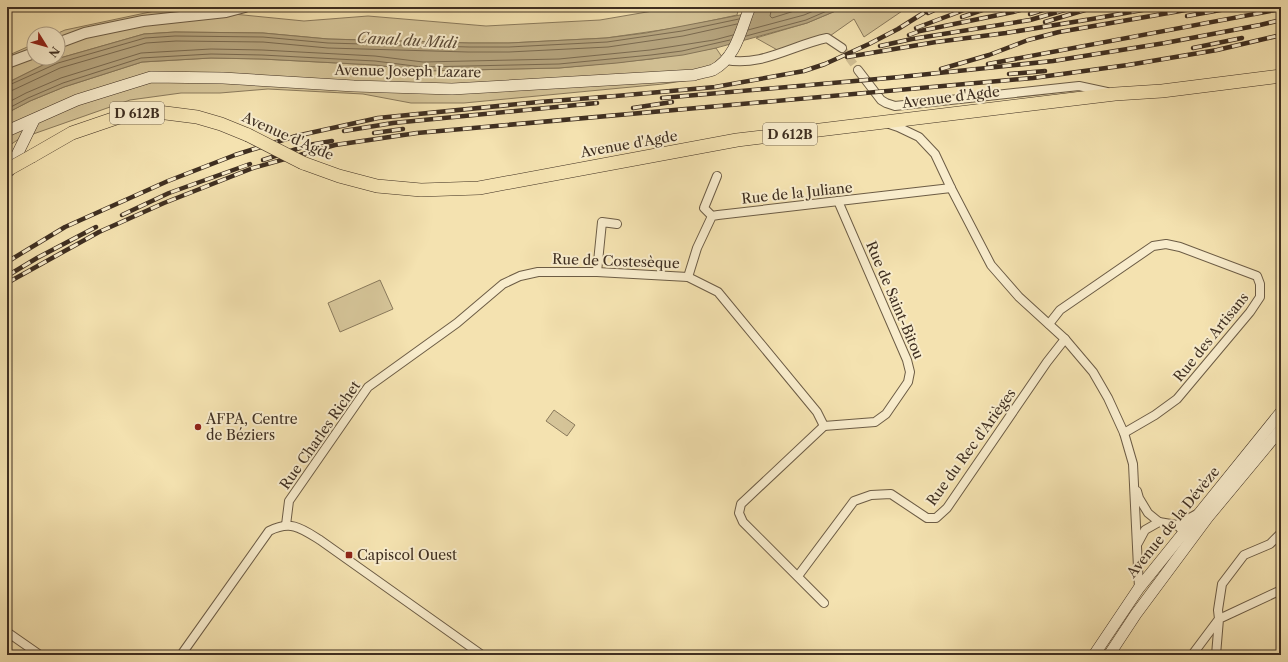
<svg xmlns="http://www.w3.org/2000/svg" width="1288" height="662" font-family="'Libre Caslon Text',serif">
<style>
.green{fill:#d5c498;stroke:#8a7a5c}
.water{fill:#b6a57f;stroke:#867659}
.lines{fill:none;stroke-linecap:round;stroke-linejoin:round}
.shore{stroke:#7a6a50;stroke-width:1}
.minor-tunnel{stroke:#d0be93;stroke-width:8;stroke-dasharray:8 4;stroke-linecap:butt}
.minor-casing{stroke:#6c5c45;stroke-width:10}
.tertiary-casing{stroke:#6c5c45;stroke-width:12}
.secondary-casing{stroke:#3f2f21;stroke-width:12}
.primary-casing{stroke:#3f2f21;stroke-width:14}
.minor{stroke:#f8eccc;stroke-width:8}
.tertiary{stroke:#f8eccc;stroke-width:10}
.secondary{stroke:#f8eccc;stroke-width:11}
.primary{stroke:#f4e2b0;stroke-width:13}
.rail-casing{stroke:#3f2f21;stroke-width:4.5}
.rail{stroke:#f8eccc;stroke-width:3;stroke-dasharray:9;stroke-linecap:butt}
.primary-bridge-casing{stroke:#3f2f21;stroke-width:14;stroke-linecap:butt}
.primary-bridge{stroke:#f4e2b0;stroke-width:13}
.poi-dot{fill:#8f2418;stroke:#f8eccc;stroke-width:1.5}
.labels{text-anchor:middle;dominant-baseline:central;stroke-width:4;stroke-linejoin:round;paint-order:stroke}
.shield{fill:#f8eccc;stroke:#766854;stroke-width:1}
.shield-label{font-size:13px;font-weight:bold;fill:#3f2f21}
.street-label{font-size:14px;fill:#3f2f21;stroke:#f8eccc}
.poi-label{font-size:14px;fill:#3f2f21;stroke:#f8eccc;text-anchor:start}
.water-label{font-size:15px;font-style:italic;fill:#5d4c38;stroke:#f8eccc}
</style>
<rect width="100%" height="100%" fill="#f4e2b0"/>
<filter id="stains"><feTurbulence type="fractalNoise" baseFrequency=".005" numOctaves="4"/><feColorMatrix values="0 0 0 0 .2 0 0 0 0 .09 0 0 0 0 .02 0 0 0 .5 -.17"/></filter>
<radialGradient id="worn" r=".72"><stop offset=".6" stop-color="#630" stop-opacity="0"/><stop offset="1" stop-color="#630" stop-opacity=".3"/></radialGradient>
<g class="green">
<polygon points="676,7 739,7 737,15 682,27 606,38 509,43 469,43 328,39 263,33 175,32 144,34 53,60 7,83 7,56 34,44 34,58 58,58 58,34 56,34 65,30 164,9 223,13 304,21 368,16 486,26 600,20"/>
<polygon points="845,7 908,7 864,37 854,19 827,38 781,52 756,38 807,23"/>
<polygon points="716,48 722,57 703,78 663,84 464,103 411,103 363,94 268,89 220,93 181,93 130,100 19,139 7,147 7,113 30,101 64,87 142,62 211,58 262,59 375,65 422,71 559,68 652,59"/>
<polygon points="380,280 393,309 340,332 328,303"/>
<polygon points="554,410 575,425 567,436 546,421"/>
</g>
<polygon class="water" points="762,7 845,7 807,23 716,48 683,55 617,63 559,68 422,71 375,65 262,59 211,58 142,62 64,87 30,101 7,113 7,83 53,60 144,34 175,32 263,33 328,39 469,43 509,43 606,38 646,33 740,15"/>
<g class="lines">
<g class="shore">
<polyline points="772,7 770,16 772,18 807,7"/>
<polyline points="748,30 804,15 823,7"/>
<polyline points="746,36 806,20 836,7"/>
<polyline points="7,86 58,63 145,38 175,36 263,37 328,43 469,47 509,47 607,42 682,31 739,19"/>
<polyline points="7,92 13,90 60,68 146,43 176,41 263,42 328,48 468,52 509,52 608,47 683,36 737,24"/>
<polyline points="7,103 26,93 61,78 141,53 211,49 262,50 375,56 423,62 559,59 650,50 714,40 733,35"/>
<polyline points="7,109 28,98 63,83 141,58 211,54 262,55 375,61 422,67 559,64 651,55 682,51 730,40"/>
</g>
<polyline class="minor-tunnel" points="842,48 858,70"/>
<g class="minor-casing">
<g id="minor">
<path d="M726 60C761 67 793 45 827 38L842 48"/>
<polyline points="858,70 881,100 886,103 895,106 1079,86 1107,92"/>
<polyline points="889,124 898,127 919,137 935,154 951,188 991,265 1019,297 1065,339 1093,372 1108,398 1124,433 1133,464 1139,588"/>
<polyline points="712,216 704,208 717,176"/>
<polyline points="597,272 602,222 617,224"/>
<polyline points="688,277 697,248 712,216 718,215 951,188"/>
<polyline points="1049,324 1060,310 1153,246 1166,244 1180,247 1257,276 1260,284 1260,297 1250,312 1177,399 1155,415 1124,433"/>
<polyline points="824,426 875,422 886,414 908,382 910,372 907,360 838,201"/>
<polyline points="1137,491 1139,498 1148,513 1159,522 1177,525 1197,514"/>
<polyline points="286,525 289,501 368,387 457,323 503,284 520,276 538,272 597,272 688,277 718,292 817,412 824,426"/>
<polyline points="1177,525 1184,532 1186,537"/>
<polyline points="1138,543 1145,530 1159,522"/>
<polyline points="798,576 854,501 871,495 891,494 927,518 936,518 947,508 1047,362 1065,339"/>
<polyline points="824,603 743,522 739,513 741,504 824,426"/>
<polyline points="7,632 40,655"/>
<path d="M181 655 269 531C291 520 301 528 320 540L482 655"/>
<polyline points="1192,655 1219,619 1218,610 1222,584 1244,555 1270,544 1281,533"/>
<polyline points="1216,655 1219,619 1281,590"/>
</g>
</g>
<g class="tertiary-casing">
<g id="tertiary">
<polyline points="58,43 85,33 143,21 226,12 245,7"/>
<polyline points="7,63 34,53"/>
</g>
</g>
<g class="secondary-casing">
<g id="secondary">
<path d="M7 131 77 100 151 77 223 78 354 86 452 89 694 75C700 73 707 72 713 70 736 58 741 29 750 7"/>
<polyline points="9,171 34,120"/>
<polyline points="1094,655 1139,588 1281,412"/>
<polyline points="1109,655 1136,614 1208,517 1281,429"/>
</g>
</g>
<g class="primary-casing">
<g id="primary">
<polyline points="32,156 72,133 116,118 150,111 197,117 221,124 248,135"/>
<polyline points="303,163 339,176 377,186 421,190 479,188 737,140 1115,94 1162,91 1281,76"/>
</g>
</g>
<use href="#minor" class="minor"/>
<use href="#tertiary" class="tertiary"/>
<use href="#secondary" class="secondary"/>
<use href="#primary" class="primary"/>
<g class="rail-casing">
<g id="rail">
<polyline points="928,13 941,7"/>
<polyline points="1030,14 1053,7"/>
<polyline points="1187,16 1237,7"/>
<polyline points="962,17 991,7"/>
<polyline points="1045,22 1095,7"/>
<polyline points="916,28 972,7"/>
<polyline points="909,35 920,31 1013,12 1031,7"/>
<polyline points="880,46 912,39 1030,20 1075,7"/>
<polyline points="1193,48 1242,38"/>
<polyline points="847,57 936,42 1006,33 1092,19 1159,7"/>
<polyline points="988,64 1281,9"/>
<polyline points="941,69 989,55 1028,40 1059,32 1203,7"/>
<polyline points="1009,74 1045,71"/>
<polyline points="662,98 900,77 1053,61 1165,43 1260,25 1281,20"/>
<polyline points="633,108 672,102"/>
<polyline points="344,131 393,123 597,103"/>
<polyline points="374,133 403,129"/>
<polyline points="263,160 309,145 332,141"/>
<polyline points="122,215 169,193 250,164"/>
<polyline points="7,262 65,227 168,181 235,155 296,136 378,118 539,102 616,96 715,87 804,71 825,64 869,44 898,29 933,7"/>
<polyline points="7,276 37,258 96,227"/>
<polyline points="7,283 99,232 164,203 253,168 335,145 417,133 1033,78 1128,65 1217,50 1281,35"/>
</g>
</g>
<use href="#rail" class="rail"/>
<g class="primary-bridge-casing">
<g id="primary-bridge">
<polyline points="248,135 303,163"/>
<polyline points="7,170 32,156"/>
</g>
</g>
<use href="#primary-bridge" class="primary-bridge"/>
</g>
<g class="poi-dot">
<circle cx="198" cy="427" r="4"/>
<rect x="345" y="551" width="8" height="8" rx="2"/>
</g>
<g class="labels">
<g class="shield">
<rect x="110" y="102" width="54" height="22" rx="3"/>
<rect x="763" y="123" width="54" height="22" rx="3"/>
</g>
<g class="shield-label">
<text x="137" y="113">D 612B</text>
<text x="790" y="134">D 612B</text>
</g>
<g class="street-label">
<text transform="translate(408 71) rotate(1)">Avenue Joseph Lazare</text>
<text transform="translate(951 97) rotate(-7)">Avenue d'Agde</text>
<text transform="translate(288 136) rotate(24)">Avenue d'Agde</text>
<text transform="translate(629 144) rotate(-10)">Avenue d'Agde</text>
<text transform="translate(797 193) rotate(-6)">Rue de la Juliane</text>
<text transform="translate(616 261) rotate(2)">Rue de Costesèque</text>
<text transform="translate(895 300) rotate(67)">Rue de Saint-Bitou</text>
<text transform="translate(1211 337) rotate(-51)">Rue des Artisans</text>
<text transform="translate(320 435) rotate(-55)">Rue Charles Richet</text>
<text transform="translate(971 447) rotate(-54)">Rue du Rec d'Arièges</text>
<text transform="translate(1173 522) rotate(-51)">Avenue de la Dévèze</text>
</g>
<g class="poi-label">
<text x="206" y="419">AFPA, Centre<tspan x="206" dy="16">de Béziers</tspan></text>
<text x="357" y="555">Capiscol Ouest</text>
</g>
<g class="water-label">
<text transform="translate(407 40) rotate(3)">Canal du Midi</text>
</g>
</g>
<rect width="1288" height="662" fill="none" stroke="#f4e2b0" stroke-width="24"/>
<rect x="8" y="8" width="1272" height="646" fill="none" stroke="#3f2f21" stroke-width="2"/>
<rect x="12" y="12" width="1264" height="638" fill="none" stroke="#3f2f21"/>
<g transform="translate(46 46) rotate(127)"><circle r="19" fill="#f8eccc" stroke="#aea088"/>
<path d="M0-3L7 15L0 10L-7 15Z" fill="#8f2418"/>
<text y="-6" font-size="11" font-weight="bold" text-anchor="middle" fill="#3f2f21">N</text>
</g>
<rect width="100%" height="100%" filter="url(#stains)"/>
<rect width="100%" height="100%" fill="url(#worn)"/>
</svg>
